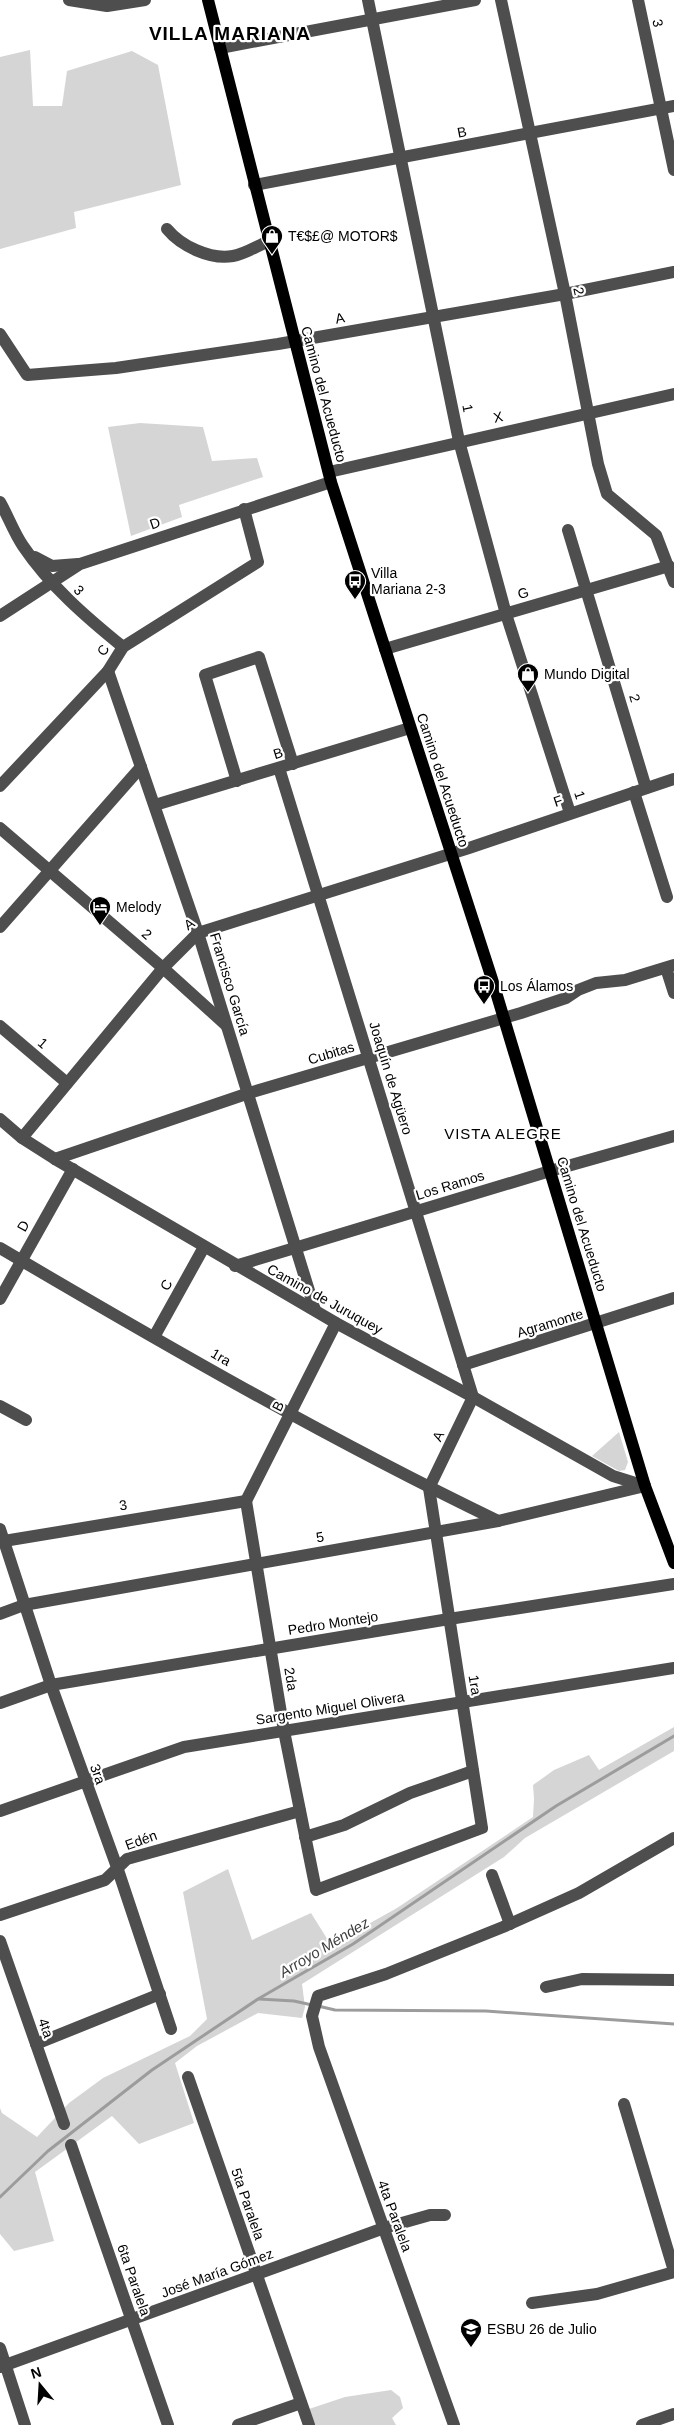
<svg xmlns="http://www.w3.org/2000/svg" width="674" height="2425" font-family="Arial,sans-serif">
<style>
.green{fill:#d5d5d5}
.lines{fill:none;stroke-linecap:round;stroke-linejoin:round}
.stream{stroke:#9c9c9c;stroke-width:3}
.minor{stroke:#4e4e4e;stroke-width:12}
.major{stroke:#000;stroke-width:12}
.labels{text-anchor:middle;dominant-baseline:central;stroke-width:4.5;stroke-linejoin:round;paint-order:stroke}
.street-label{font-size:14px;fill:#000;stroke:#fff}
.poi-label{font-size:14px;fill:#000;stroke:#fff;text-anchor:start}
.neighbourhood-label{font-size:15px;letter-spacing:1px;fill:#000;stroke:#fff}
.water-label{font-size:15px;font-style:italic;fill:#3d3d3d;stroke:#fff}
.district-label{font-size:19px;font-weight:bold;letter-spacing:1px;fill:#000;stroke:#fff}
</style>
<rect width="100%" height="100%" fill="#fff"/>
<g class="green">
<polygon points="30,50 33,106 62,106 67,71 132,51 158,65 181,185 74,212 76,228 0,249 0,57"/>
<polygon points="140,423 203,427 212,461 257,458 263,477 179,505 182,517 131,536 108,427"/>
<polygon points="619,1432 628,1462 625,1470 619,1471 592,1456"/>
<polygon points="674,1727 674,1751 525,1838 504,1857 302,1984 305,2007 302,2018 258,2013 197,2046 175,2063 194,2123 139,2144 112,2116 35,2172 54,2241 14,2251 0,2234 0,2108 2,2113 37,2137 69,2103 103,2078 190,2036 207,2019 183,1892 228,1869 252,1940 311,1913 331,1945 397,1908 533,1817 534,1799 533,1785 554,1770 589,1755 599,1770"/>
<polygon points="391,2390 400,2397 403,2408 392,2418 396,2425 315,2425 309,2409 345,2397"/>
</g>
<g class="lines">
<g class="stream">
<polyline points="259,1999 294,2001 312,2005"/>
<polyline points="318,2006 335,2010 486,2011 674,2024"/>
<polyline points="0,2197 48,2151 152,2070 258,1999 353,1944 556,1806 674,1736"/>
</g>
<g class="minor">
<polyline points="69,0 107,6 145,0"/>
<polyline points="368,0 459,441 506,614 570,813"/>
<polyline points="501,0 565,294 598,464 607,494 656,535 674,582"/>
<polyline points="638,0 674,170"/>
<polyline points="220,48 475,0"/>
<polyline points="254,185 674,106"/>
<path d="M167 229C181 246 210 260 233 256 245 254 257 246 269 241"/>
<polyline points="0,334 27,375 116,368 278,344 565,294 674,272"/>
<polyline points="329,472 674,394"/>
<path d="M0 502C8 516 14 533 23 546 50 586 86 617 123 647"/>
<polyline points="568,530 646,788"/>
<polyline points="35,557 52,566 78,564"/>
<polyline points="0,616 80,564 331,482"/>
<polyline points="385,649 669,566"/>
<polyline points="108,671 198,933 315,1310"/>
<polyline points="237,781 205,675 259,657 293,764"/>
<polyline points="0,786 108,671 123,647 258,562 244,509"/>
<polyline points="634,792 667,897"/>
<polyline points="155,805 410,728"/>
<polyline points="0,828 163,968 226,1025"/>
<polyline points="0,927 141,767"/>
<polyline points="666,968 674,993"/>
<polyline points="0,1026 67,1083"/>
<polyline points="0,1119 22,1138 55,1159 336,1323 473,1397 613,1476 645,1486"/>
<polyline points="22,1138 163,968 198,933 469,848 674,779"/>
<polyline points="55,1159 249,1093 521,1013 566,998 578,990 596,983 625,980 674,965"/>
<path d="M0 1248C163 1344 328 1439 498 1521"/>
<polyline points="235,1266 550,1171 674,1136"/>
<polyline points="0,1299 73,1169"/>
<polyline points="154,1337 204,1247"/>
<polyline points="463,1365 674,1298"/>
<polyline points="0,1406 26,1420"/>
<polyline points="246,1501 284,1731 316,1890 482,1828 429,1488 473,1397 279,768"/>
<polyline points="246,1501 336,1323"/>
<polyline points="0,1529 51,1685 118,1870 171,2029"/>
<polyline points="4,1541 246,1501"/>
<polyline points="0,1614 24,1605 498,1521 645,1486"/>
<polyline points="0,1703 51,1685 449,1619 674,1584"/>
<polyline points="0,1811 184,1747 674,1668"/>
<polyline points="305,1837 344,1825 410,1793 473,1771"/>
<polyline points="492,1875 510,1924"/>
<polyline points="0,1915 105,1880 127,1859 300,1811"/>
<polyline points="0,1941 64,2124"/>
<polyline points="546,1987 582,1979 674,1980"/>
<polyline points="36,2044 160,1994"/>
<polyline points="188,2077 309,2425"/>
<polyline points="624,2104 674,2271"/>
<polyline points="71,2145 168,2425"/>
<polyline points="532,2303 597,2294 674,2272"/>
<polyline points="0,2348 25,2425"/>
<polyline points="0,2367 384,2228 430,2215 445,2215"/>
<polyline points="238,2425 301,2403"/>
<polyline points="454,2425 319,2047 312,2016 318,1996 386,1974 503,1927 579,1893 674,1838"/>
<polyline points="642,2425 674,2414"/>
</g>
<polyline class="major" points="208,0 331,482 492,979 645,1486 674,1563"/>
</g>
<defs>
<g id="shop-pin" transform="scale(1.125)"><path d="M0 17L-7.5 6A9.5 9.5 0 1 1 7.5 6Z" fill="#000" stroke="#fff"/><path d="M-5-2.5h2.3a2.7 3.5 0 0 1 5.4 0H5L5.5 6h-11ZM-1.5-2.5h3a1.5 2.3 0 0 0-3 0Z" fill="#fff"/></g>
<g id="bus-pin" transform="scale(1.125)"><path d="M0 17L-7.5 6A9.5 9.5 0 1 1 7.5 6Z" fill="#000" stroke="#fff"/><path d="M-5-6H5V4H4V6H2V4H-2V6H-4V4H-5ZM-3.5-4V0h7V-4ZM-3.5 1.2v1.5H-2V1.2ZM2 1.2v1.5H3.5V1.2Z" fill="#fff"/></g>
<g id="hotel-pin" transform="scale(1.125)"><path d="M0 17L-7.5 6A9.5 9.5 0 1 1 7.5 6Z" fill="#000" stroke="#fff"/><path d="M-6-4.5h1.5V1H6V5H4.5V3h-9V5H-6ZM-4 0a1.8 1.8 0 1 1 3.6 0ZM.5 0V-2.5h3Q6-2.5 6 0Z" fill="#fff"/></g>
<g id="school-pin" transform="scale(1.125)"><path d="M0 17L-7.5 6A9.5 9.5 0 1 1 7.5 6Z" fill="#000" stroke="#fff"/><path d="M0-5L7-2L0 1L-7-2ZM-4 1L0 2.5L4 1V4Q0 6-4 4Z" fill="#fff"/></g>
</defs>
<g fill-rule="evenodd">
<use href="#shop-pin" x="272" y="236"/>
<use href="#bus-pin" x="355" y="581"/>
<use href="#shop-pin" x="528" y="674"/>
<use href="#hotel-pin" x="100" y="907"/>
<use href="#bus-pin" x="484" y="986"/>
<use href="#school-pin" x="471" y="2329"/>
</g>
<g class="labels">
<g class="street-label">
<text transform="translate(658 23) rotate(78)">3</text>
<text transform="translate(462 132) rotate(-11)">B</text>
<text transform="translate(579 291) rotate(78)">2</text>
<text transform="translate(340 318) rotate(-11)">A</text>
<text transform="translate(324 394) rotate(75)">Camino del Acueducto</text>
<text transform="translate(468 408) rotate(79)">1</text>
<text transform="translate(498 417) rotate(-12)">X</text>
<text transform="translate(155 523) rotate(-19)">D</text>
<text transform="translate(79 590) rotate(46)">3</text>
<text transform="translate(523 593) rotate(-16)">G</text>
<text transform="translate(103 650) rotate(-58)">C</text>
<text transform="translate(635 698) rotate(73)">2</text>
<text transform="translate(278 753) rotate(-17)">B</text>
<text transform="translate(443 780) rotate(72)">Camino del Acueducto</text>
<text transform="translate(580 795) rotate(72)">1</text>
<text transform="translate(558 801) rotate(-19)">F</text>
<text transform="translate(189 924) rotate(-34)">A</text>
<text transform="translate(147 934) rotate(41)">2</text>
<text transform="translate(230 984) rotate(73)">Francisco García</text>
<text transform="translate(43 1043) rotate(41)">1</text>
<text transform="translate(331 1053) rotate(-17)">Cubitas</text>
<text transform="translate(391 1078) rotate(73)">Joaquín de Agüero</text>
<text transform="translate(450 1185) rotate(-17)">Los Ramos</text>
<text transform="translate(582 1224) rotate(73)">Camino del Acueducto</text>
<text transform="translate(23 1226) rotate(-61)">D</text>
<text transform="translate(166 1285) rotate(-61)">C</text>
<text transform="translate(325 1299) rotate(29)">Camino de Juruquey</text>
<text transform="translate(550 1323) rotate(-17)">Agramonte</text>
<text transform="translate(221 1357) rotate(30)">1ra</text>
<text transform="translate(278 1406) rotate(-63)">B</text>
<text transform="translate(438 1436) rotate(-64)">A</text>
<text transform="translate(123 1505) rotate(-9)">3</text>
<text transform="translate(320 1537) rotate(-10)">5</text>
<text transform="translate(333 1623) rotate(-9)">Pedro Montejo</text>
<text transform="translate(291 1679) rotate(81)">2da</text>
<text transform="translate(475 1685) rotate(81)">1ra</text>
<text transform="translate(330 1708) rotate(-9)">Sargento Miguel Olivera</text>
<text transform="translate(98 1774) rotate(70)">3ra</text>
<text transform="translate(141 1840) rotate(-20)">Edén</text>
<text transform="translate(46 2028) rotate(71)">4ta</text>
<text transform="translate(248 2204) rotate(71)">5ta Paralela</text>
<text transform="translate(395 2216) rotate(70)">4ta Paralela</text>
<text transform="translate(217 2273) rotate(-20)">José María Gómez</text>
<text transform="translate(134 2280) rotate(71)">6ta Paralela</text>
</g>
<g class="poi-label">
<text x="288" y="236">T€$£@ MOTOR$</text>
<text x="371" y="573">Villa<tspan x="371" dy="16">Mariana 2-3</tspan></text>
<text x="544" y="674">Mundo Digital</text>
<text x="116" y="907">Melody</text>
<text x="500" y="986">Los Álamos</text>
<text x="487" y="2329">ESBU 26 de Julio</text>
</g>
<g class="neighbourhood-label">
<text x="503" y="1133">VISTA ALEGRE</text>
</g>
<g class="water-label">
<text transform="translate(324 1947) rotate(-31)">Arroyo Méndez</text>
</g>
<g class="district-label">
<text x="230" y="33">VILLA MARIANA</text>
</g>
</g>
<g transform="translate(40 2385) rotate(342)" stroke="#ffffff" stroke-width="4" paint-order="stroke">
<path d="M0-4L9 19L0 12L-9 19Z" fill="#000000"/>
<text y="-8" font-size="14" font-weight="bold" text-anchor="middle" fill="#000000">N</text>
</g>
</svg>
